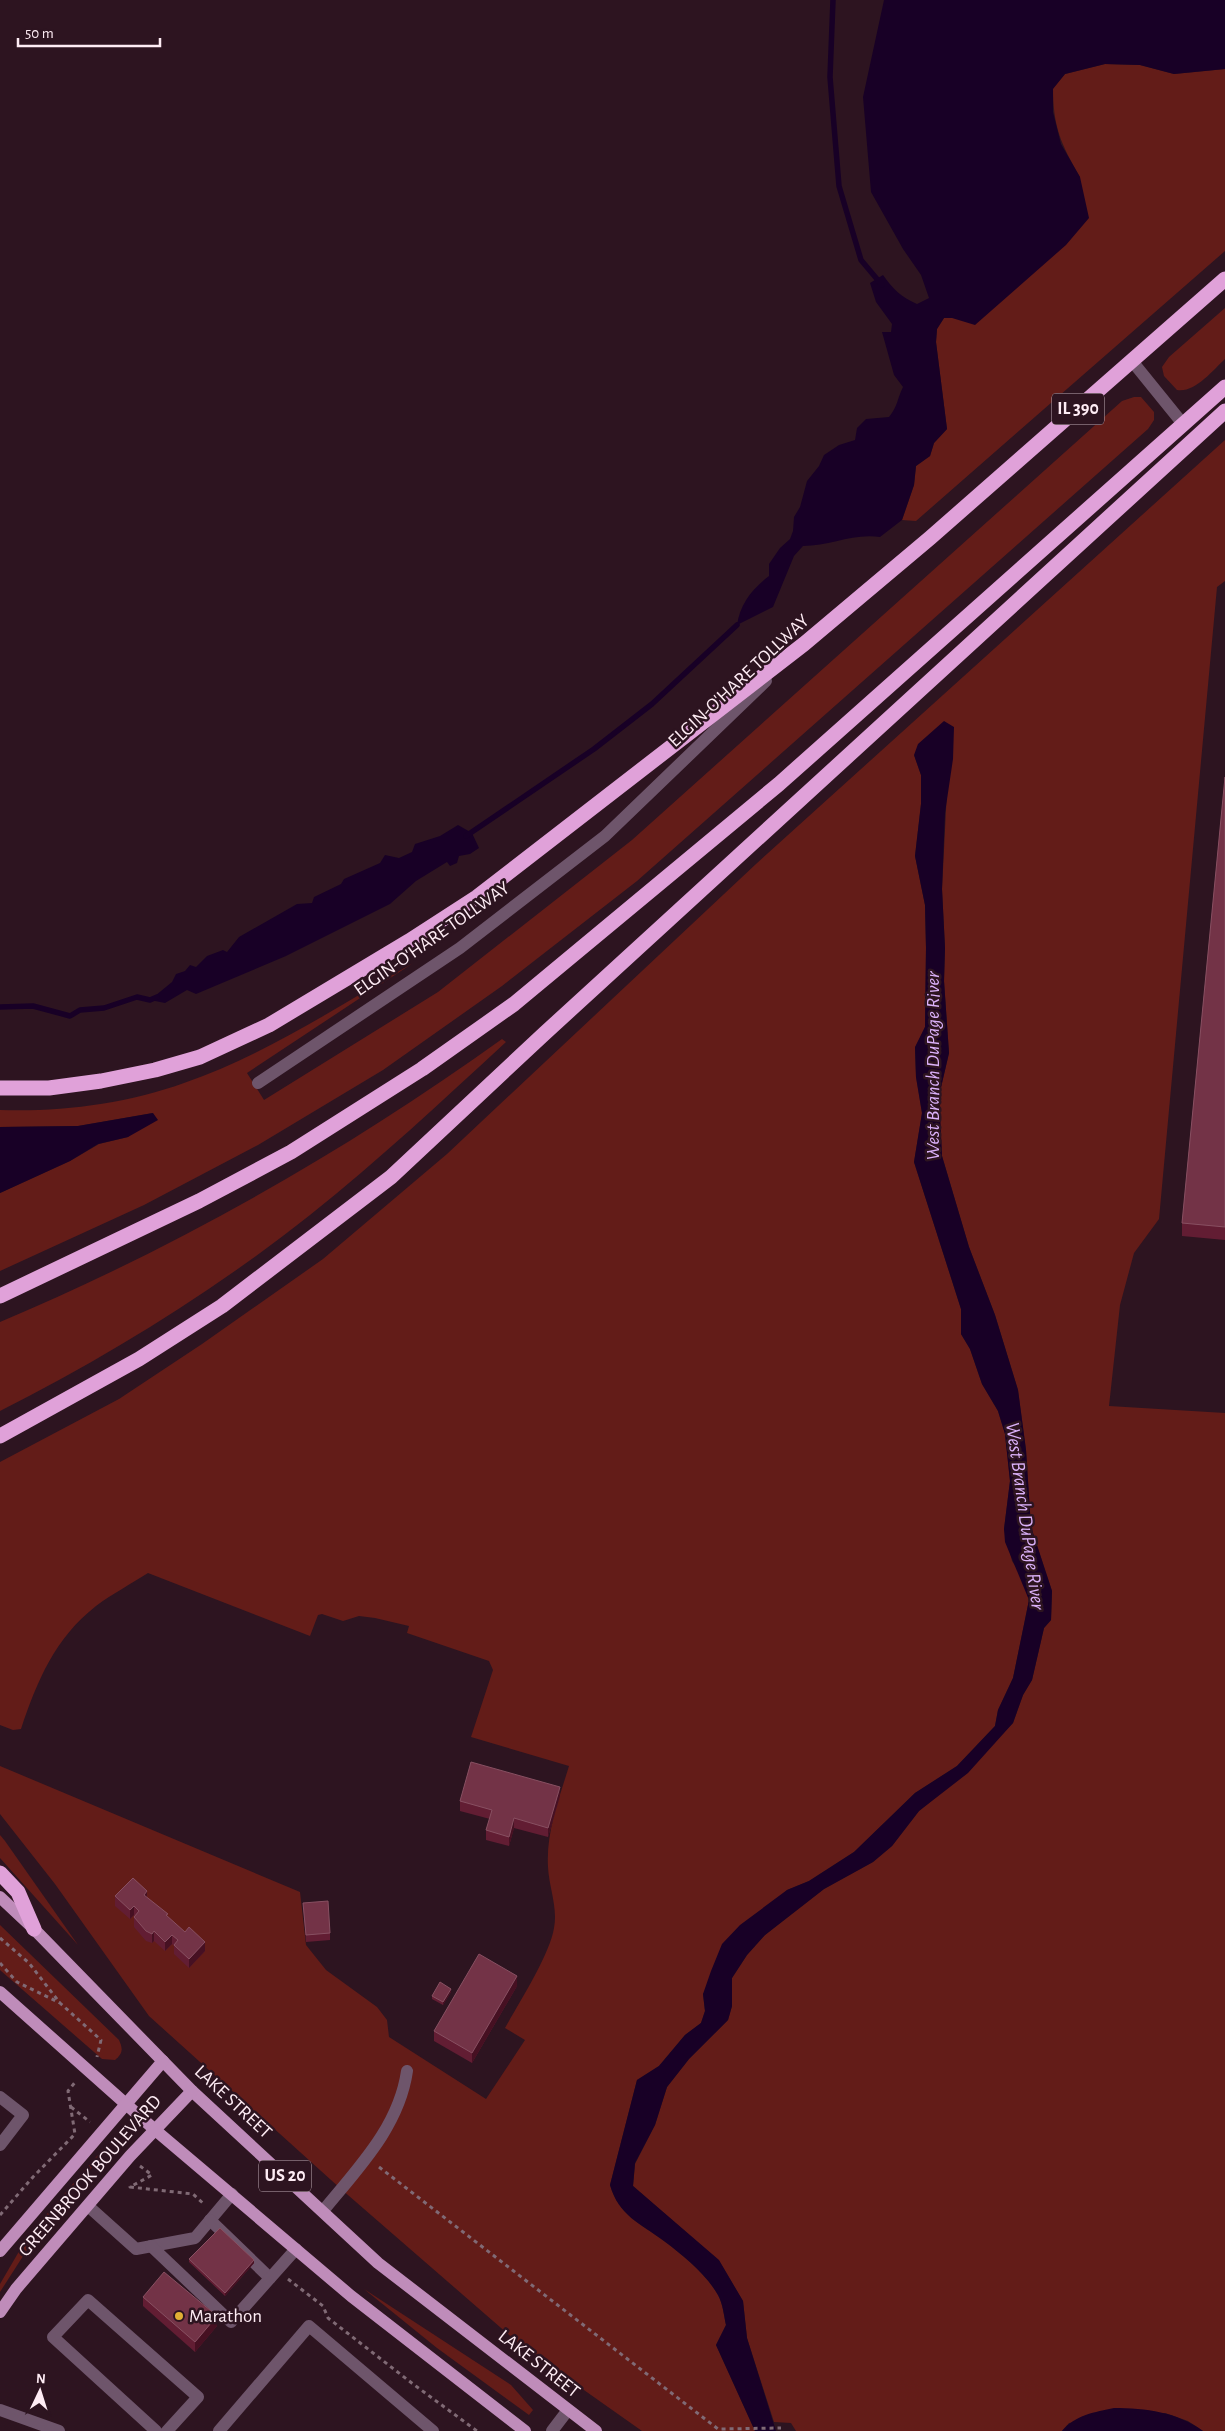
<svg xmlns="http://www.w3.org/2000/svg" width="1225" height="2431" font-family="'Alegreya Sans',sans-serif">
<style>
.green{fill:#631c18}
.water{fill:#180026}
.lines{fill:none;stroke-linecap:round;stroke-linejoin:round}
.stream{stroke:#180026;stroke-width:5.5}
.path{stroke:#806a75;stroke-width:3;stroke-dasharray:4 4;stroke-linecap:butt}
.minor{stroke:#6e556b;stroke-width:12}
.major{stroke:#bf8cba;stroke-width:12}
.highway{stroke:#e0a1d9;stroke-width:15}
.wall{fill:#621d33}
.shaded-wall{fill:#461022}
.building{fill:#733347;stroke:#885062}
.poi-dot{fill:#e1af34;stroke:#2d1420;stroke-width:2}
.labels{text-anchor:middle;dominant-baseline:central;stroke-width:5;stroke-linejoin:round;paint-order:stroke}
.shield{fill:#2d1420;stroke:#bfabb4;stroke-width:1}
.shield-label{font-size:18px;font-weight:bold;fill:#feecf4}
.street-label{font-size:19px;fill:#feecf4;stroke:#2d1420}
.poi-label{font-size:19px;fill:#feecf4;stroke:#2d1420;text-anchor:start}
.water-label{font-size:20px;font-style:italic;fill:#dbb1f9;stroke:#2d1420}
</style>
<rect width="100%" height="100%" fill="#2d1420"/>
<g class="green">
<path d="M1105 64 1140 65 1174 74 1225 69V251L916 521 902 520 914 485 916 466 930 456 934 443 947 429 936 342 937 329 944 318H952L1080 177C1061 144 1053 127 1053 88L1065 74Z"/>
<path d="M1225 308V359C1212 371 1195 393 1177 390L1164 376 1162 367 1169 357Z"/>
<path d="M1134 397H1141L1154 412V420L1148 429 637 881 502 986 383 1070 258 1145 144 1205 0 1271V1193L70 1161 99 1144 128 1137 153 1113 78 1126 0 1127V1110C61 1112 126 1104 184 1083 265 1055 339 1006 413 963L247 1073 264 1100 438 992 632 840 1122 401Z"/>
<path d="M1225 440V581L1217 587 1159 1219 1134 1253 1120 1305 1109 1406 1225 1413V2431H1203L1188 2421 1165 2413 1069 2423 1062 2431H796L791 2423 774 2422 747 2338 743 2301 719 2261 633 2186 635 2164 655 2125 667 2087 689 2059 728 2020 732 2006V1978L747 1955 765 1935 824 1889 873 1862 892 1846 919 1811 941 1793 1013 1723 1023 1695 1032 1680 1044 1628 1051 1620 1052 1591 1031 1527 1026 1450 1018 1390 995 1315 969 1247 942 1156 939 1096 949 1053 944 981 945 948 942 889 947 790 914 755 921 775V804L915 856 925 905 926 948 925 1027 915 1048 916 1077 922 1113 914 1162 961 1309V1334L970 1349 982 1384 998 1411 1005 1434 1010 1481 1004 1529 1012 1561 1021 1575 1029 1600 1013 1678 998 1710 995 1726 957 1766 915 1793 854 1852 809 1881 787 1890 703 1994 705 2011 701 2023 685 2035 659 2066 637 2080 610 2185C619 2216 640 2223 664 2241 684 2256 706 2274 718 2295 723 2304 724 2316 726 2325L716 2345 755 2431H642L523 2347 341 2189 149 2016 55 1884 0 1814V1766L300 1892 306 1945 326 1970 377 2007 387 2020 389 2037 486 2099 525 2040 505 2028C519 2003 550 1954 554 1928 558 1908 549 1887 548 1867 546 1832 559 1799 569 1766L471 1737 493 1670 489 1661 407 1633 409 1626 375 1618 359 1616 343 1621 322 1614 318 1615 310 1636 148 1573C131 1584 112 1594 96 1606 55 1638 37 1681 21 1729L13 1730 0 1725V1462L119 1399 202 1344 323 1259 447 1154 756 864Z"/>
<path d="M502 1039 506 1042C442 1101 378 1161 310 1215 214 1291 109 1356 0 1411V1322C178 1247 346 1151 502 1039Z"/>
<polygon points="0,1835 5,1841 78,1945 0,1858"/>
<path d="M0 1925 119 2040C123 2049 123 2053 115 2060L102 2059 0 1970Z"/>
<polygon points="103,2149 106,2151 43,2225 0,2292 0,2284 28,2236"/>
<polygon points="364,2289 511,2385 533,2410 529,2415 437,2348"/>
</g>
<g class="water">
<path d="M884 0H1225V69L1174 74 1140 65 1105 64 1065 74 1053 89V112L1061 144 1080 177 1089 218 1066 245 975 325 952 318H944L937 329 936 342 947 429 934 443 930 456 916 466 914 485 902 520 880 537C853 533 830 546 803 546L794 556 773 607 737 625C740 604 752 589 769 576V564L780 548 790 539 793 531 794 517 800 507 807 481 819 466 824 455 839 445 855 440 857 428 866 419 889 417C898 406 897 399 903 387L894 375 882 332H891L892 324 876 302 870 283 883 275C893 289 901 297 917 304L929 298 921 275 903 249 871 192 863 97Z"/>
<path d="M944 721 954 727 953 759 945 813 942 889 945 948 944 981 949 1053 939 1096 942 1156 969 1247 995 1315 1018 1390 1026 1450 1031 1527 1052 1591 1051 1620 1044 1628 1032 1680 1023 1695 1013 1723 968 1773 919 1811 892 1846 873 1862 824 1889 765 1935 747 1955 732 1978V2006L728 2020 689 2059 667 2087 655 2125 635 2163 633 2186 719 2260 743 2301 747 2338 776 2431H755L716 2345 726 2325C724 2316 723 2304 718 2295 706 2274 684 2256 664 2241 640 2223 619 2216 610 2185L637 2080 659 2066 685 2035 701 2023 705 2011 703 1994 711 1971 722 1944 740 1925 787 1890 809 1881 854 1852 915 1793 957 1766 995 1726 998 1710 1013 1678 1029 1600 1005 1542 1004 1529 1010 1481 1005 1434 998 1411 982 1384 970 1349 961 1334V1309L914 1162 922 1113 916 1077 915 1047 925 1027 926 948 925 905 915 856 921 804V775L914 755 918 744Z"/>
<polygon points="458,825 472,833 479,848 470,854 459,856 457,863 450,866 447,862 416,881 390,904 286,956 196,994 187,990 165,1003 150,1000 172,982 176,974 185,971 190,965 196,967 207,956 223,950 227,952 239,937 297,904 312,903 314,897 341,884 344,879 380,863 385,855 399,858 412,852 415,844 440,836"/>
<polygon points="153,1113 158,1120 128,1137 98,1144 70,1161 0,1193 0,1127 78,1126"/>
<path d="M1114 2408C1146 2408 1177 2412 1203 2431H1062C1075 2415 1095 2412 1114 2408Z"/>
</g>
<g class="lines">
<g class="stream">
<polyline points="833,0 830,77 839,186 861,260 882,285"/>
<polyline points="466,836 594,749 652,704 737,625"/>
<polyline points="0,1007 33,1006 70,1016 80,1010 104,1008 137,997 150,1000 157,997"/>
</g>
<g class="path">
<polyline points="0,1938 29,1963 60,2003 101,2040 97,2057"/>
<polyline points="0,1963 17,1982 60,2003"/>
<polyline points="71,2107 90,2122"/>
<polyline points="140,2166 152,2175 130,2187 193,2194 205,2205"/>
<polyline points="379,2167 718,2429 781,2428"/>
<polyline points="0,2215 33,2177 75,2134 68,2091 76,2081"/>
<polyline points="288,2279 323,2306 328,2318 413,2384 477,2431"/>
</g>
<g class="minor">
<polyline points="1132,361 1183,424"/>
<polyline points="258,1083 460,948 605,836 766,681"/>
<polyline points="0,2097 23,2115 0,2145"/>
<polyline points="88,2206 136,2249 195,2238 232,2194"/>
<path d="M323 2211C358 2168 399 2127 407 2071"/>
<polyline points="210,2220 270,2278"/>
<polyline points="151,2246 231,2322 296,2249"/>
<polyline points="0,2410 59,2431"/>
<polyline points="156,2431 53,2337 88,2300 198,2397 167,2431"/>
<polyline points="219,2431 309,2326 433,2431"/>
<polyline points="552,2431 568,2410"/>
</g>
<g class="major">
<polyline points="0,1897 34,1929 192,2091 378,2263 596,2431"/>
<polyline points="0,1992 154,2129 351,2296 525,2431"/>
<polyline points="0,2251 163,2061"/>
<polyline points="0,2312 16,2289 130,2156 192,2091"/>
</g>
<g class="highway">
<polyline points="0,1088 49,1088 101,1081 155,1070 200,1057 269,1025 409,941 477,897 804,644 930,538 1225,279"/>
<polyline points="0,1296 199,1201 291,1152 422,1069 514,1004 779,784 1225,387"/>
<polyline points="0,1436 139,1359 222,1306 391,1177 545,1033 1225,411"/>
<polyline points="0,1873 18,1892 34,1929"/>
</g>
</g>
<g class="wall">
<polygon points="1225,777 1225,1240 1182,1236 1182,1223"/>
<polygon points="560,1796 548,1837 514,1828 509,1846 486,1840 486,1830 490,1819 460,1811 460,1801"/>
<polygon points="115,1896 147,1898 205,1951 189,1968 174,1954 174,1946 172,1944 165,1951 154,1941 152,1943 146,1941 134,1927 134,1917 135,1916 134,1915 130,1919 115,1906"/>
<polygon points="303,1903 330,1933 330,1940 306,1942"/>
<polygon points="517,1986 472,2063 434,2041 434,2031"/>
<polygon points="451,1992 443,2005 432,1999 432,1996"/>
<polygon points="189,2259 254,2263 225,2296 189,2262"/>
<polygon points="143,2297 217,2326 195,2352 143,2306"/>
</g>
<g class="shaded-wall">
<polygon points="560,1787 560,1796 548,1837 548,1828"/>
<polygon points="514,1818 514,1828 509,1846 509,1837"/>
<polygon points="147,1891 147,1900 144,1895"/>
<polygon points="134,1906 134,1915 130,1919 130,1910"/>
<polygon points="154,1931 154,1941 152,1943 152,1934"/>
<polygon points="172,1935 172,1944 165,1951 165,1942"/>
<polygon points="205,1942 205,1951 189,1968 189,1959"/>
<polygon points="517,1976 517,1986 472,2063 472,2053"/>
<polygon points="451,1989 451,1992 443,2005 443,2002"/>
<polygon points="254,2260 254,2263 225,2296 225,2293"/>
<polygon points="217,2316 217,2326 195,2352 195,2342"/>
</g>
<g class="building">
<polygon points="1225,777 1225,1227 1182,1223"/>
<polygon points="471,1762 560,1787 548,1828 514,1818 509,1837 486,1830 492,1810 460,1801"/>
<polygon points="133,1878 147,1891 144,1895 168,1914 166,1915 185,1932 189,1927 205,1942 189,1959 174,1945 178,1940 172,1935 165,1942 154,1931 152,1934 146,1931 134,1917 139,1911 134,1906 130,1910 115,1896"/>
<polygon points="328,1901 330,1933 306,1935 303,1903"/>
<polygon points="479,1954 517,1976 472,2053 434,2031"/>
<polygon points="440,1982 451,1989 443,2002 432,1996"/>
<polygon points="220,2228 254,2260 225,2293 189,2259"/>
<polygon points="164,2272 217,2316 195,2342 143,2297"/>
</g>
<circle class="poi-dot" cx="179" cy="2316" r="5"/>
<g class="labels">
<g class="shield">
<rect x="1052" y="393.5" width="52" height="31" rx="4"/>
<rect x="259" y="2160.5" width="52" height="31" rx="4"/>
</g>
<g class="shield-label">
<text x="1078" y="409">IL 390</text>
<text x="285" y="2176">US 20</text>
</g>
<g class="street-label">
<text transform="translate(739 681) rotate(-43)">ELGIN-O'HARE TOLLWAY</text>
<text transform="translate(432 939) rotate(-35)">ELGIN-O'HARE TOLLWAY</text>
<text transform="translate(233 2102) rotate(43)">LAKE STREET</text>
<text transform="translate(90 2176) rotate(-49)">GREENBROOK BOULEVARD</text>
<text transform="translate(539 2364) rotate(38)">LAKE STREET</text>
</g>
<g class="poi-label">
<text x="189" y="2316">Marathon</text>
</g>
<g class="water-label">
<text transform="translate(933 1066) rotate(-90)">West Branch DuPage River</text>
<text transform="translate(1025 1516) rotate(82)">West Branch DuPage River</text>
</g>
</g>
<g transform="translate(40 2391) rotate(4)" stroke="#2d1420" stroke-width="4" paint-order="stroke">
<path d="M0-4L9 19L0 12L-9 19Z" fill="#feecf4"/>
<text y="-8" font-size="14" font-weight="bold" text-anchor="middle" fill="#feecf4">N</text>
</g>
<path d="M18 38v8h142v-8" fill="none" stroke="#feecf4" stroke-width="2.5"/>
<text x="25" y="38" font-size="15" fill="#feecf4" stroke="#2d1420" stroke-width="4" paint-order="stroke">50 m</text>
</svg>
